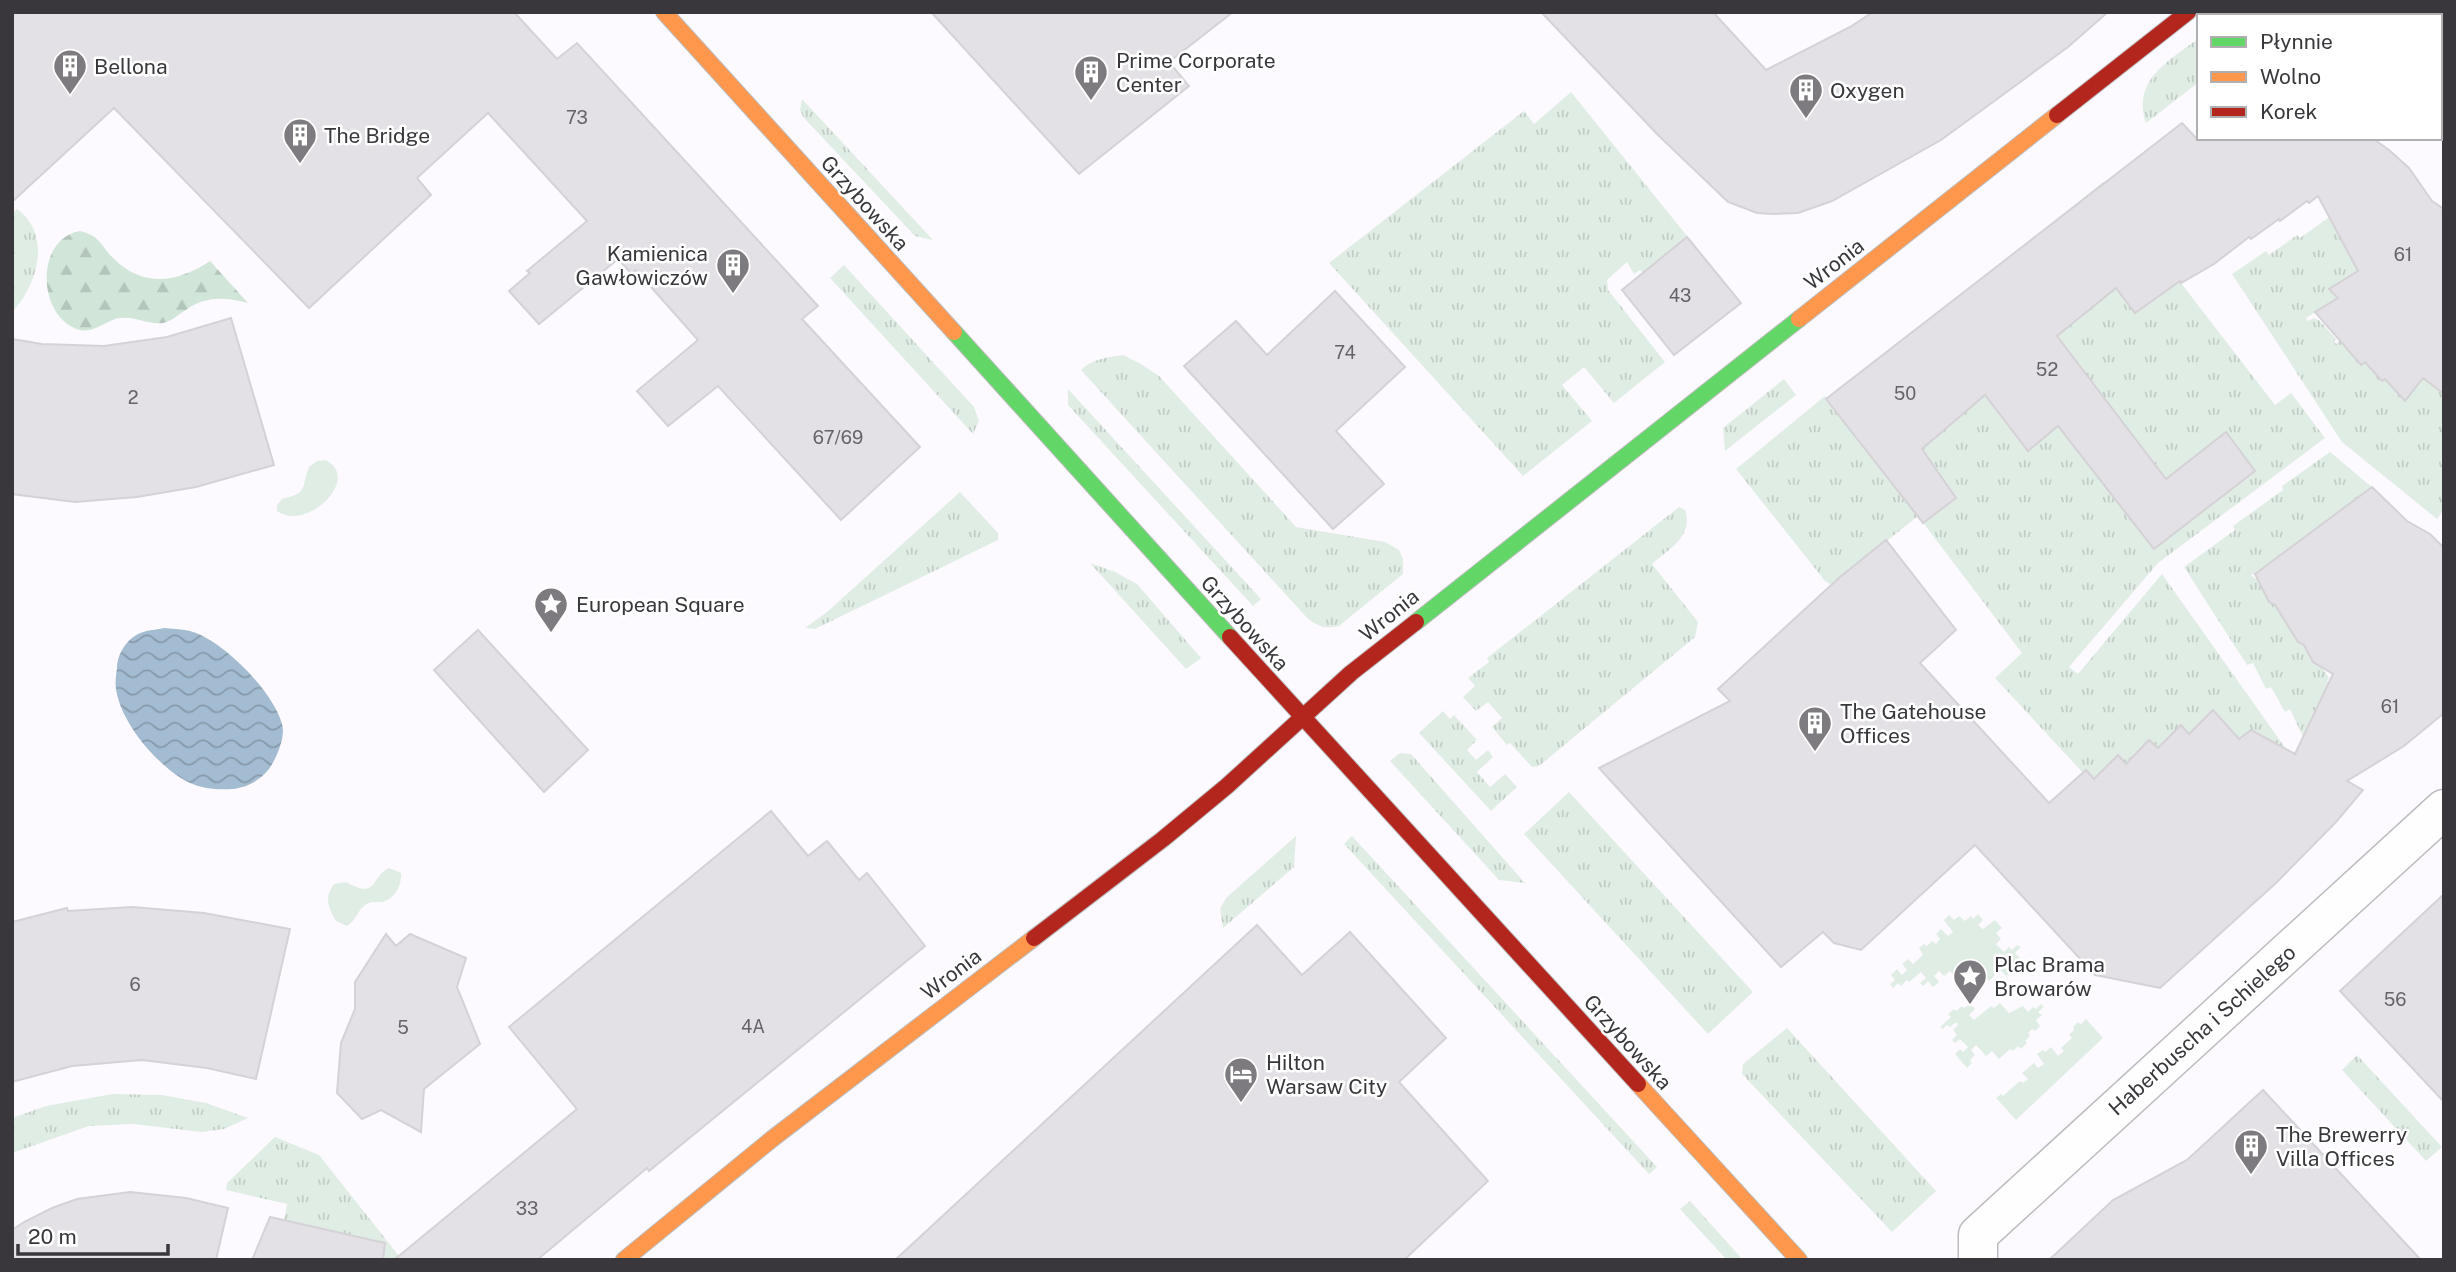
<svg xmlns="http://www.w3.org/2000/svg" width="2456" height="1272" font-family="'Public Sans',sans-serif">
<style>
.grass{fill:url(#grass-tufts)}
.forest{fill:url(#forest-firs)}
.garden{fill:#e0ede5}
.water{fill:url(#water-waves)}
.building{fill:#e3e1e5;stroke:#d4d2d6;stroke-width:2}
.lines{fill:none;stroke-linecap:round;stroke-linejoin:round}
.street-casing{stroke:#bdbcbf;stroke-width:41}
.fast-casing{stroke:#bdbcbf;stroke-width:18}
.slow-casing{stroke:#bdbcbf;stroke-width:18}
.jam-casing{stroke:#bdbcbf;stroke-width:18}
.street{stroke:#fffeff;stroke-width:38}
.fast{stroke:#63d668;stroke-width:16}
.slow{stroke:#ff974d;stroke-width:16}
.jam{stroke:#b3261e;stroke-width:16}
.labels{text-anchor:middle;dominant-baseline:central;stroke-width:5;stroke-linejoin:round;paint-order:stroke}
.number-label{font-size:18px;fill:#656367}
.poi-label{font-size:21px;fill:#39373b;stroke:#fff;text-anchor:start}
.street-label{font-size:21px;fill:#39373b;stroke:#fff}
</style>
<defs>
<pattern id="grass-tufts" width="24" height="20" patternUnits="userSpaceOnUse" patternTransform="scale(1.75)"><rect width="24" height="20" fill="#e0ede5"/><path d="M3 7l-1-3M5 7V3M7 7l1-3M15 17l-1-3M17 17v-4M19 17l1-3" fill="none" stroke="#c1ccc5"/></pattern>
<pattern id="forest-firs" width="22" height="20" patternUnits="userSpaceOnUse" patternTransform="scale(1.75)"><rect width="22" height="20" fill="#d1e6d9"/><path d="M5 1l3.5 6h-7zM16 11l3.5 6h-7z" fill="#b4c6bb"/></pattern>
<pattern id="water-waves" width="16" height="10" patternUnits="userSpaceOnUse" patternTransform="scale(1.75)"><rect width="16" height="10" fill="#a4bcd1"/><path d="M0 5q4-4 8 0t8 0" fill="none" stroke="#879aab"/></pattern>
</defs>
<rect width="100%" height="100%" fill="#fcfafe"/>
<g class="grass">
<path d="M2199 38V82L2146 123C2132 79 2169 61 2199 38Z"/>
<polygon points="1571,92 1687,236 1643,273 1640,270 1634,274 1627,262 1607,280 1608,290 1665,362 1614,403 1584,367 1562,385 1592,421 1523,476 1329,263 1524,111 1534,124"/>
<polygon points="802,99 933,240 915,236 804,118 800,110"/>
<polygon points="2103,182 2275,405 2291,393 2325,438 2158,563 2069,667 2078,674 2162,574 2286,749 2284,752 2243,743 2213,710 2191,736 2181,725 2164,746 2126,764 2117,755 2100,775 2093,779 2083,773 1995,678 2022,653 1918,516 1832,585 1825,581 1736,469 1825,396 1826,399 1958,298"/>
<polygon points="2345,206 2362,269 2330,288 2340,297 2306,318 2308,321 2314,318 2320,321 2336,339 2334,341 2336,344 2341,340 2382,376 2379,378 2381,381 2386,378 2405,400 2425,376 2444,373 2444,509 2437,519 2342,442 2232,274 2266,251 2269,255 2297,235 2300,238"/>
<path d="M17 209C52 234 38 285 12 312V213Z"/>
<polygon points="844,265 974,407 979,421 973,434 830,278"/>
<path d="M1123 355 1141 364 1159 376 1296 527 1385 542 1399 550 1403 559V574L1339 626C1326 629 1319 627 1308 619L1081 370C1092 359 1108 357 1123 355Z"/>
<polygon points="1784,379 1796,395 1725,451 1723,428"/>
<polygon points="1068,389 1261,599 1253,606 1068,405"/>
<path d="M2330 452 2373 488 2341 517H2332L2322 530H2314L2303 544H2294L2293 545 2296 551 2284 557H2276L2274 559 2278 564 2266 571 2251 575 2262 584 2269 602 2276 604 2285 618 2283 620C2288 627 2294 633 2298 642L2305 644 2314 658 2313 662 2320 664 2329 678 2327 682 2332 685 2303 737 2290 709 2285 712 2271 687 2266 689 2253 663 2247 665 2184 567 2235 530 2233 526 2283 490 2282 486Z"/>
<polygon points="960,492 998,533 998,540 815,629 805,628 827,612"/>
<path d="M1679 507 1685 510C1694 536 1669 549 1652 564L1698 622 1695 637 1539 766 1532 767 1510 743 1507 745 1492 727 1502 718 1488 702 1476 711 1463 697 1475 686 1468 678 1489 662 1487 658Z"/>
<polygon points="1090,563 1115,572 1137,584 1201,658 1186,669"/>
<polygon points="1443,711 1450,719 1454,715 1477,740 1467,750 1476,760 1488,750 1493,757 1477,772 1490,787 1505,774 1517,787 1491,811 1419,733"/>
<polygon points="1400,753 1411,754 1525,883 1499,880 1390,761"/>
<polygon points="1569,792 1753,992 1708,1034 1524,834"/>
<polygon points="1296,836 1294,867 1223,928 1220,909 1226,898"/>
<polygon points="1352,836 1657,1167 1649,1174 1344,844"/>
<polygon points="1787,1028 1936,1191 1892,1232 1742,1074 1743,1064"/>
<polygon points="2357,1055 2442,1147 2426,1161 2342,1070"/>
<polygon points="113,1094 162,1095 206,1103 248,1118 224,1129 202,1132 133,1124 89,1126 12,1153 12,1118 46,1106"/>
<polygon points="275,1137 319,1155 399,1256 394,1260 336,1260 309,1226 284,1220 287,1204 226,1190 227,1183"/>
<polygon points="1690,1201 1743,1260 1727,1260 1680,1209"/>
</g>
<path class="forest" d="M80 231C102 237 99 244 113 258 144 289 178 282 210 261L248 303C226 297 205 296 186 310 177 315 173 321 163 323 146 325 132 314 115 319 104 323 92 333 80 330 37 318 34 239 80 231Z"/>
<g class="garden">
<path d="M325 460C363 477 307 533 277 511V505L282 499C309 493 301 487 309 467L317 461Z"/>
<path d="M389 868 401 873C402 885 395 900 381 902 375 902 371 901 365 905 357 911 356 921 347 926L336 921C328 907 324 897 334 884L346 882C378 900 369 878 389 868Z"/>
<polygon points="1978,914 1983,920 1978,925 1983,929 1995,920 2002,928 1996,933 2001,939 1996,944 2004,952 2009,947 2012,950 2017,945 2021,947 2015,953 2020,958 2014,963 2009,958 2003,963 2011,972 2006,976 1998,968 1993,972 1995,975 1989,981 1982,973 1976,978 1969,970 1963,975 1960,972 1955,977 1950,971 1944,976 1939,971 1934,976 1939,982 1933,987 1928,981 1923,986 1920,983 1926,978 1921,972 1909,982 1907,980 1901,986 1898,983 1893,988 1890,984 1895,980 1891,975 1897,969 1902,975 1907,970 1902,964 1908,959 1913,964 1923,955 1919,948 1924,944 1927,946 1932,941 1936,944 1940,939 1936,934 1941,929 1948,936 1953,932 1944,920 1949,915 1954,920 1959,916 1965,921 1971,916 1973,919"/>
<polygon points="2000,1003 2009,1013 2023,1006 2028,1012 2033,1007 2036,1009 2041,1004 2044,1007 2038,1012 2042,1015 2036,1020 2040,1026 2035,1031 2032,1029 2028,1033 2030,1036 2025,1041 2027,1043 2021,1049 2018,1046 2013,1051 2010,1049 1999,1059 1992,1051 1986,1056 1976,1045 1971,1050 1975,1055 1970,1060 1972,1063 1967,1068 1955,1054 1960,1049 1963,1052 1968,1047 1960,1039 1955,1043 1952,1040 1957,1035 1953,1030 1958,1025 1956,1022 1950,1027 1947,1025 1943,1029 1940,1027 1951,1017 1948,1014 1954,1009 1956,1011 1962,1006 1964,1008 1970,1004 1975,1009 1969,1015 1974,1020 1991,1006 1994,1008"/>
<polygon points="2086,1019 2103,1038 2016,1120 1996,1098 2001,1094 2003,1096 2020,1081 2023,1083 2028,1079 2022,1073 2034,1063 2038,1068 2044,1064 2037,1054 2043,1050 2045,1052 2051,1047 2058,1056 2064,1051 2061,1048 2072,1038 2069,1035 2074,1030 2073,1027 2078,1022 2081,1024"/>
</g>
<path class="water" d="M164 628C174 629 187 629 196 633 227 645 273 692 282 724 286 737 276 759 269 769 260 780 247 788 232 789 219 790 203 789 190 783 159 768 121 724 116 689 115 683 116 675 117 668 117 655 126 640 138 634 146 630 156 630 164 628Z"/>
<g class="building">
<polygon points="12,12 514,12 557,59 577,43 818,306 802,319 920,447 841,520 718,386 668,426 637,391 698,340 636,270 631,273 618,259 539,324 509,291 530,273 527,271 587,221 488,113 417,178 431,195 309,308 114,108 12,202"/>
<polygon points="931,12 1233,12 1169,62 1189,86 1079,174"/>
<polygon points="1541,12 1713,12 1766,70 1850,27 1873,12 2108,12 2068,47 1941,140 1832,201 1798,213 1773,214 1757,213 1728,202 1658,135"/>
<polygon points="2182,123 2196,138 2372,138 2389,150 2409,168 2432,201 2444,209 2444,394 2423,378 2405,401 2385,379 2382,381 2365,362 2361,365 2315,312 2338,298 2329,289 2358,271 2318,196 2309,203 2307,201 2280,221 2279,219 2251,239 2249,237 2214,264 2181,283 2180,281 2135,313 2116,288 2057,336 2166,479 2226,432 2255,471 2154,549 2058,426 2028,451 1985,395 1922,449 1956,498 1923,523 1826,399"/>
<polygon points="1687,237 1741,303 1674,355 1622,290"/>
<polygon points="1335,291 1405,367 1336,431 1384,484 1333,529 1184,366 1236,321 1267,355"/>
<polygon points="231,318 274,465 196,487 137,497 75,502 12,494 12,339 42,344 104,346 167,337"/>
<polygon points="2372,487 2407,521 2430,534 2444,548 2444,713 2404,746 2347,781 2363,790 2336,822 2276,883 2160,988 2095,975 1975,845 1861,950 1834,943 1823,932 1781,967 1599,768 1730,701 1718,689 1840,577 1886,540 1956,630 1920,663 2049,803 2086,770 2094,779 2118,755 2126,764 2149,740 2158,748 2181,725 2189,734 2213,710 2239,739 2251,730 2295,754 2333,674 2313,662 2304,645 2298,642 2275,605 2269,602 2255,574"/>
<polygon points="478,630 588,750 544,792 434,670"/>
<polygon points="771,811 808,856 827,841 859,880 867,873 925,946 649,1171 647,1168 537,1260 394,1260 577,1109 509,1027"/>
<polygon points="2444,894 2444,1102 2340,991"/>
<polygon points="132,907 204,913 290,929 256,1079 207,1068 142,1060 72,1066 12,1082 12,922 67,908 68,911"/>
<polygon points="1257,925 1302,975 1350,932 1446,1038 1399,1082 1488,1181 1404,1260 895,1260"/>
<polygon points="386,934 396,946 410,934 466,958 457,987 480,1044 424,1089 421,1132 381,1110 362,1119 337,1093 341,1043 355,1009 355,982"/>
<polygon points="2263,1090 2421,1260 2049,1260 2113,1200 2187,1160"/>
<polygon points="130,1192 186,1198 228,1208 216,1260 12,1260 12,1230 24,1222 52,1208 77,1199"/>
<polygon points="270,1217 385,1243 383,1260 252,1260"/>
</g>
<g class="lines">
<g class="street-casing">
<g id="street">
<polyline points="2342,12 2345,16"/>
<polyline points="2440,115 2444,118"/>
<polyline points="1978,1260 1978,1235 2444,809"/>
</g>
</g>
<g class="fast-casing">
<g id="fast">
<polyline points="954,332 1230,637"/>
<polyline points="1416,622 1799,319"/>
</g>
</g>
<g class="slow-casing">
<g id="slow">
<polyline points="664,12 954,332"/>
<polyline points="1799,319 2057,115"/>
<polyline points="1638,1084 1799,1260"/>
<polyline points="624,1260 772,1139 1034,938"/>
</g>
</g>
<g class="jam-casing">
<g id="jam">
<polyline points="2057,115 2188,12"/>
<polyline points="1230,637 1638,1084"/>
<polyline points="1034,938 1163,839 1227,786 1351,673 1416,622"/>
</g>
</g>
<use href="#street" class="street"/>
<use href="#fast" class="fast"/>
<use href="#slow" class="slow"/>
<use href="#jam" class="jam"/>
</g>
<defs>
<g id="building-pin" transform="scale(1.75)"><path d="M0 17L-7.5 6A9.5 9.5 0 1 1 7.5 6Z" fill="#7d7b7f" stroke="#fff"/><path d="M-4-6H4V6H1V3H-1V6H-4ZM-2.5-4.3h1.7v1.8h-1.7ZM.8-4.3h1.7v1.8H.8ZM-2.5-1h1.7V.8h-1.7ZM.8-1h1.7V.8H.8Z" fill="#fff"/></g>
<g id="sight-pin" transform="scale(1.75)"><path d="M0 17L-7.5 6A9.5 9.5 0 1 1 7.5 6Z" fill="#7d7b7f" stroke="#fff"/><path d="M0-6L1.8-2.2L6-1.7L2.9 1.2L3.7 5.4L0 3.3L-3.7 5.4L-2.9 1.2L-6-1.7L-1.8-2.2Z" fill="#fff"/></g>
<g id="hotel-pin" transform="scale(1.75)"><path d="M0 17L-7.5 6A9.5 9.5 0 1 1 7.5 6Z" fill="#7d7b7f" stroke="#fff"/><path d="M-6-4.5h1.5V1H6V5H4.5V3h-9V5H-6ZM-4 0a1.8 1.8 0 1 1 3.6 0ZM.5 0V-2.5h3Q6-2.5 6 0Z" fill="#fff"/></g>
</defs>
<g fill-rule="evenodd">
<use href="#building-pin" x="70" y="66"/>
<use href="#building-pin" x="1091" y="72"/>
<use href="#building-pin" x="1806" y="90"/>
<use href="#building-pin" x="300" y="135"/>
<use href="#building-pin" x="733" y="265"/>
<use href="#sight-pin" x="551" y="604"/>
<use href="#building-pin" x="1815" y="723"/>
<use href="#sight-pin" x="1970" y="976"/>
<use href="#hotel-pin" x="1241" y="1074"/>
<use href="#building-pin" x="2251" y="1146"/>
</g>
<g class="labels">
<g class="number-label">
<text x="577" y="117">73</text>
<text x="2403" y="254">61</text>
<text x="1680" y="295">43</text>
<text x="1345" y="352">74</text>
<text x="2047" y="369">52</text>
<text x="1905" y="393">50</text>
<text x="133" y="397">2</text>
<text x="838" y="437">67/69</text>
<text x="2390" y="706">61</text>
<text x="135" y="984">6</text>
<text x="2395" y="999">56</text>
<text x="753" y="1026">4A</text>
<text x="403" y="1027">5</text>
<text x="527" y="1208">33</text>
</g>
<g class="poi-label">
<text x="1116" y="60">Prime Corporate<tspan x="1116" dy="24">Center</tspan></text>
<text x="94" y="66">Bellona</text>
<text x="1830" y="90">Oxygen</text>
<text x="324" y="135">The Bridge</text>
<text x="708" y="253" text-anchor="end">Kamienica<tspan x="708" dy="24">Gawłowiczów</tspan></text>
<text x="576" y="604">European Square</text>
<text x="1840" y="711">The Gatehouse<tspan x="1840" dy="24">Offices</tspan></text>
<text x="1994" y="964">Plac Brama<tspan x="1994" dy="24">Browarów</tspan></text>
<text x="1266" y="1062">Hilton<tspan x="1266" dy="24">Warsaw City</tspan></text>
<text x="2276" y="1134">The Brewerry<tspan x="2276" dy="24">Villa Offices</tspan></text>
</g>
<g class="street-label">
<text transform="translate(865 203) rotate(48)">Grzybowska</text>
<text transform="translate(1834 264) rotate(-38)">Wronia</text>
<text transform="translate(1389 615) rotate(-39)">Wronia</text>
<text transform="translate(1245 623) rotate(48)">Grzybowska</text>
<text transform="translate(951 974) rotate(-37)">Wronia</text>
<text transform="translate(2202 1030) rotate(-42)">Haberbuscha i Schielego</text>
<text transform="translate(1628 1042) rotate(48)">Grzybowska</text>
</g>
</g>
<rect width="2456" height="1272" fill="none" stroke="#39373b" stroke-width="28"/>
<rect x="2197" y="14" width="245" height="126" fill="#ffffff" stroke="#b0afb1" stroke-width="2"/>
<rect x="2211" y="37" width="35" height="10" fill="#63d668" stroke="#b0afb1" stroke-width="2"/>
<text x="2260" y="49" font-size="21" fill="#39373b">Płynnie</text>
<rect x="2211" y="72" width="35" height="10" fill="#ff974d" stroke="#b0afb1" stroke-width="2"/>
<text x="2260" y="84" font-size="21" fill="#39373b">Wolno</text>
<rect x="2211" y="107" width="35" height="10" fill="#b3261e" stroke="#b0afb1" stroke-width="2"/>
<text x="2260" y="119" font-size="21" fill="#39373b">Korek</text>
<path d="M18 1244v10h150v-10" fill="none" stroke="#39373b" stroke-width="3.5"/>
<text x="28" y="1244" font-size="21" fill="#39373b" stroke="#ffffff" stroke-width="5" paint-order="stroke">20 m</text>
</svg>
